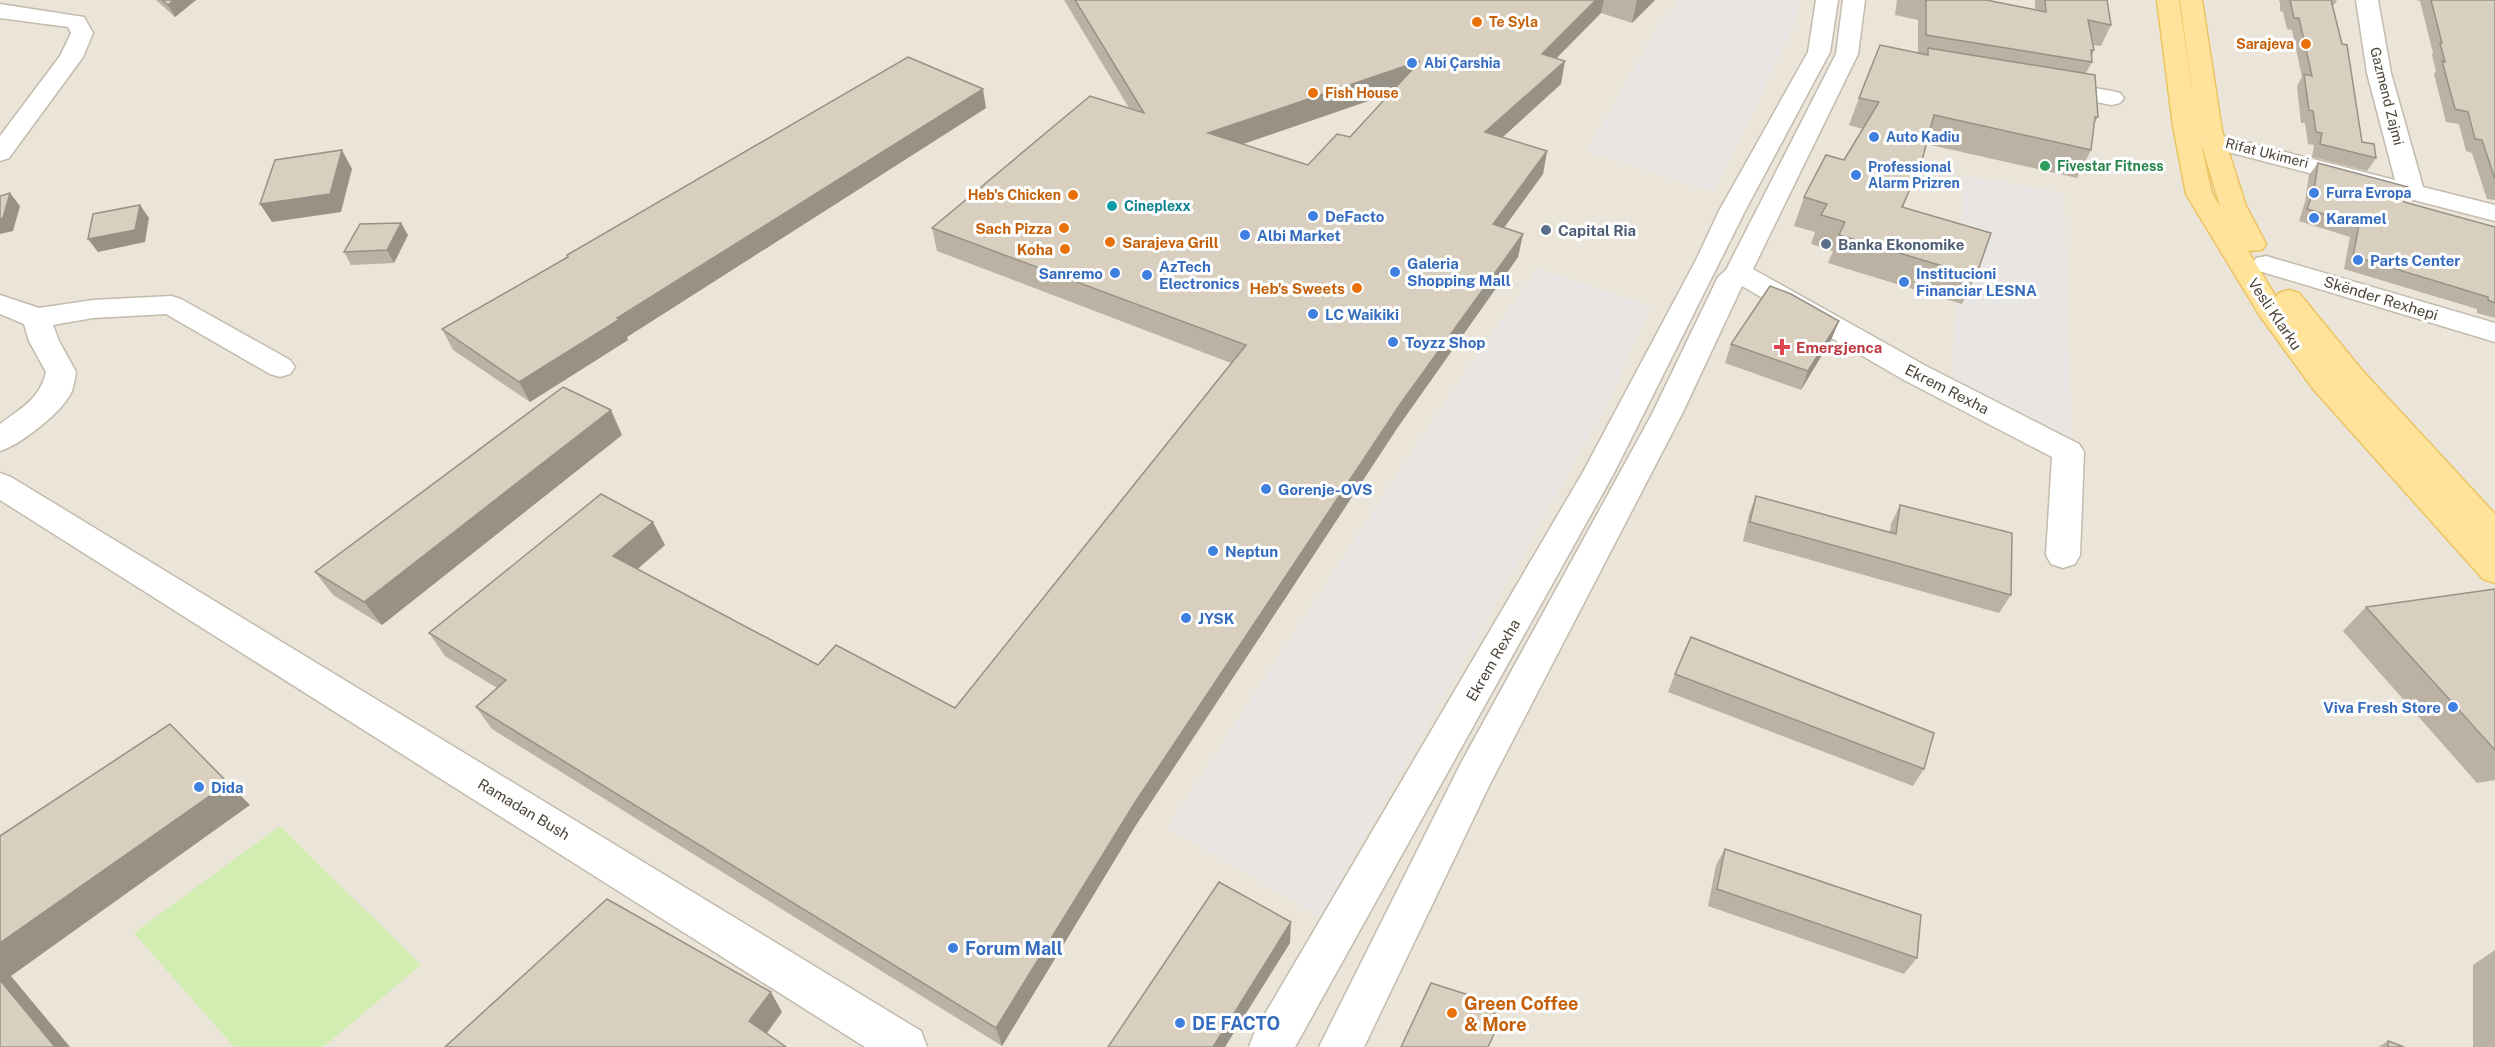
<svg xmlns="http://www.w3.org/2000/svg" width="2495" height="1047" font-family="'Public Sans',sans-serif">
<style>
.residential{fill:#eae5d8}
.green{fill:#d2edb1}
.parking{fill:#e8e5e2}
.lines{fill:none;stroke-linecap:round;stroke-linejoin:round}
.minor-casing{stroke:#c3bbac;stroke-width:3}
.major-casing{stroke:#ecc462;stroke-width:3}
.minor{fill:#fff;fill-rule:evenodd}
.major{fill:#ffe39b;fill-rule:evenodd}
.wall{fill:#bbb2a4;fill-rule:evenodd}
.shaded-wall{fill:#989186}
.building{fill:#d9cfbf;stroke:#989186;stroke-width:1.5;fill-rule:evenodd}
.food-dot{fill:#e8710a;stroke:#fff;stroke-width:2}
.shop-dot{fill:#3f7fe0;stroke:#fff;stroke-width:2}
.leisure-dot{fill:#2e9e5b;stroke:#fff;stroke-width:2}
.culture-dot{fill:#0f9aa8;stroke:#fff;stroke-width:2}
.service-dot{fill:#5c6f8a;stroke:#fff;stroke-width:2}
.health-dot{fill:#e0444e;stroke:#fff;stroke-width:2}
.labels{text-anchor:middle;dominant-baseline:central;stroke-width:6;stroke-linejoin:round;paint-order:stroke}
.far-food-label{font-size:14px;font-weight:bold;fill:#c56008;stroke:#fff;text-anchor:start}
.far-shop-label{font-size:14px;font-weight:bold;fill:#366cbe;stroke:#fff;text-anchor:start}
.far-street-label{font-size:14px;fill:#4b4438;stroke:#fff}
.far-leisure-label{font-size:14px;font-weight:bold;fill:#27864d;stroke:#fff;text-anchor:start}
.far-culture-label{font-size:14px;font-weight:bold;fill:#0d838f;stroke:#fff;text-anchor:start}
.shop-label{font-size:15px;font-weight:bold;fill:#366cbe;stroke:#fff;text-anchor:start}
.food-label{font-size:15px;font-weight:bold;fill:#c56008;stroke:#fff;text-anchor:end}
.service-label{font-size:15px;font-weight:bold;fill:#4e5e75;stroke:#fff;text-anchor:start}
.street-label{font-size:15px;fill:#4b4438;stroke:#fff}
.health-label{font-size:15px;font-weight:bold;fill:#be3a42;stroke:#fff;text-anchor:start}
.near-shop-label{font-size:18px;font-weight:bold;fill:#366cbe;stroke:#fff;text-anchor:start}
.near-food-label{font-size:18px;font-weight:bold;fill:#c56008;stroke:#fff;text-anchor:start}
</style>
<rect width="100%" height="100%" fill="#f6f3eb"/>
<rect class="residential" x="0" y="0" width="2495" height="1047"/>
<polygon class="green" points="280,826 421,965 323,1047 234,1047 134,933"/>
<g class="parking">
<polygon points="1680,0 1800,0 1794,26 1714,192 1587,151 1656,29"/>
<polygon points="1964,175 2064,193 2072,441 1951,385"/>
<polygon points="1537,268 1651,306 1610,399 1320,917 1168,827 1418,442"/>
</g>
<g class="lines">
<g class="minor-casing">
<g id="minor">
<polygon points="1816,0 1838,0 1830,52 1745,211 1614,473 1295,1047 1249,1047 1255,1031 1583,472 1696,260 1719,211 1808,52"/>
<polygon points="1843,0 1865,0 1858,54 1753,269 1926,366 2079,444 2084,452 2080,555 2075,564 2063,568 2051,564 2046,555 2052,457 1904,380 1742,286 1682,414 1489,786 1364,1047 1319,1047 1461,763 1652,414 1718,277 1726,270 1836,54"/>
<polygon points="2356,0 2378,0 2391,73 2423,187 2495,205 2495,221 2178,139 2175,134 2178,129 2187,127 2395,180 2367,73"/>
<polygon points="0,4 84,17 93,33 83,57 9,158 0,161 0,136 60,56 71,33 68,27 0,18"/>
<polygon points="2053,81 2112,91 2120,93 2124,98 2120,103 2112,105 2045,93 2041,88 2045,83"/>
<polygon points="2266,256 2495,323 2495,342 2256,270 2252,264 2256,258"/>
<path d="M0 295 39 308 93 300 171 296 181 299 290 360 295 367 290 374 280 377 270 374 166 314 93 318 53 325 59 341 76 372C75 378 74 385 72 391 64 411 20 445 0 451V424C21 408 40 399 46 372L29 341 24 324 0 314Z"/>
<polygon points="0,473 11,477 921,1031 927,1047 865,1047 0,500"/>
</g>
</g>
<g class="major-casing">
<path id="major" d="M2157 0H2179L2194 105 2180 0H2202L2222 131 2246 206 2266 244 2262 250 2248 251 2276 297 2279 293 2289 290 2299 293 2361 369 2495 514V583L2483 579 2314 390 2260 316 2186 194 2173 126ZM2200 139 2220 206 2222 209 2212 194Z"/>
</g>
<use href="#minor" class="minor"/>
<use href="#major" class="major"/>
</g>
<g class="wall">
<polygon points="156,0 196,0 175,17"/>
<path d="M1064 0H1655L1632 23 1601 13 1556 58 1561 84 1502 137 1547 151 1543 174 1504 228 1523 234 1518 257 1398 427 1136 825 1002 1046 492 729 476 707 497 688 445 656 429 633 665 545 637 569 818 665 955 708 1231 363 937 251 932 228 1129 108ZM1390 93 1350 137 1308 165 1243 144Z"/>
<polygon points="1897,0 1986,0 2035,10 2035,0 2107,0 2111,25 2101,46 2093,45 2094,50 2092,56 2092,62 2086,73 2098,117 2094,124 2091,150 2077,178 1926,144 1903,208 1976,276 1962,304 1828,263 1833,251 1811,244 1815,232 1794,226 1804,197 1844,160 1863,129 1849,125 1859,98 1918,53 1918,20 1895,15"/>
<polygon points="2279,0 2337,0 2334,5 2332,5 2362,142 2376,158 2367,171 2312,157 2314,145 2308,144 2305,123 2301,123 2297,86 2302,77 2292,30 2287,29 2283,12 2280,11 2280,3"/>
<polygon points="2416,0 2495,0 2495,200 2487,199 2472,153 2466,151 2459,124 2446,122 2434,74 2436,71 2432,55 2433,53 2420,1"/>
<polygon points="986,108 627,337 628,340 530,402 453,350 442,329 567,257 567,255"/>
<polygon points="2318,163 2404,202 2495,227 2495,318 2477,313 2477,309 2344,269 2350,237 2299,221 2305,202 2309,175"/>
<polygon points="408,235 394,263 351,265 344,252"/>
<polygon points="1839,321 1831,340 1801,390 1725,363 1731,344"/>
<polygon points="622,435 382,625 333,595 315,572"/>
<polygon points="1756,496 1890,532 1891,524 1900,505 2011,595 1999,613 1743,541 1749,514"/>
<polygon points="2495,589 2495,780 2477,783 2343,631 2366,607"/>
<polygon points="1675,674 1924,769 1913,786 1668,692"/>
<polygon points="1725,849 1917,958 1904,974 1708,906 1716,865"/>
<polygon points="2495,950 2495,1047 2473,1047 2473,965"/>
<polygon points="2388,1041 2404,1047 2378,1047"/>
</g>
<g class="shaded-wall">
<polygon points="174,0 196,0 175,17 168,5"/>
<polygon points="1596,0 1604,0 1601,13 1538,77 1542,54"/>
<polygon points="1637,0 1655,0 1632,23"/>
<polygon points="1420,61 1418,84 1208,156 1208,133"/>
<polygon points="1565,61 1561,84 1482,156 1485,132"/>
<polygon points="983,89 986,108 627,337 628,340 530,402 519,382 617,318"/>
<polygon points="342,150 352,169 341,212 272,222 260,204"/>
<polygon points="1547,151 1543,174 1489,248 1493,224"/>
<polygon points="10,193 20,206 13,231 0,234 0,219"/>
<polygon points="140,205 149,218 145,242 98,252 88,239"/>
<polygon points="401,223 408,235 394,263 387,250"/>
<polygon points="1523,234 1518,257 1398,427 1136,825 1002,1046 996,1028 1134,804 1401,403"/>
<polygon points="1839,321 1831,340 1801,390 1808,371"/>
<polygon points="611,410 622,435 382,625 364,602"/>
<polygon points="653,522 665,545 625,580 613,556"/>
<polygon points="170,724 250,805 11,976 70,1047 55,1047 0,980 0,943"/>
<polygon points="1291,922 1290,943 1225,1047 1213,1047"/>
<polygon points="771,992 782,1012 762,1040 749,1021"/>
</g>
<g class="building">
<polygon points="162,0 174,0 168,5"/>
<path d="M1075 0H1596L1542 54 1565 61 1485 132 1547 151 1493 224 1523 234 1401 403 1134 804 996 1028 476 707 506 680 429 633 601 494 653 522 613 556 818 665 836 645 955 708 1246 345 932 228 1090 96 1144 113ZM1420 61 1350 137 1337 134 1308 165 1208 133Z"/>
<polygon points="1926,0 1986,0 2046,12 2045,0 2107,0 2111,25 2088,20 2094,50 2091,50 2092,62 1926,35"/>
<polygon points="2289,0 2331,0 2342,44 2347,45 2362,142 2374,144 2376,158 2320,144 2322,133 2316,132 2313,111 2309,110 2304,74 2312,76 2299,18 2294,18 2290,0"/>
<polygon points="2431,0 2495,0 2495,179 2482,140 2475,139 2468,112 2455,109 2442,61 2445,62 2440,43 2442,43"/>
<polygon points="1880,45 1928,55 1928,48 2095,75 2098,117 2095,117 2091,150 1934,115 1921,164 1902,207 1991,233 1976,276 1839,235 1845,222 1821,215 1827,204 1804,197 1826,155 1844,160 1879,102 1859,98"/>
<polygon points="908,57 983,89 617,318 620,319 519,382 442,329 568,257 567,255"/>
<polygon points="342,150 330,194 260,204 275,160"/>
<polygon points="2318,163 2408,187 2404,202 2495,227 2495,303 2488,300 2488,297 2353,256 2359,225 2307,209 2314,190"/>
<polygon points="10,193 3,218 0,219 0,196"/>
<polygon points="140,205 135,230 88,239 93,214"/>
<polygon points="401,223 387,250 344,252 360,224"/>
<polygon points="1770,286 1791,294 1839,321 1808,371 1731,344"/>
<polygon points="563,387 611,410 364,602 315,572"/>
<polygon points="1756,496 1896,534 1900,505 2012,533 2011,595 1750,522"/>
<polygon points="2495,589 2495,750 2366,607"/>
<polygon points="1691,637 1934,733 1924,769 1675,674"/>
<polygon points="170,724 228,783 0,943 0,836"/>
<polygon points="1725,849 1921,915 1917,958 1717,889"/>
<polygon points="1219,882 1291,922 1213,1047 1108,1047"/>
<polygon points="607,899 771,992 749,1021 786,1047 445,1047"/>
<polygon points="0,980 55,1047 0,1047"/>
<polygon points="1431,983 1475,997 1501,1019 1488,1047 1401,1047"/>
<polygon points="2388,1041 2404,1047 2388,1047"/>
</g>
<g class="food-dot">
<circle cx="1477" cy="22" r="6"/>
<circle cx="2306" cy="44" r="6"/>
<circle cx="1313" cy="93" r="6"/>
<circle cx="1073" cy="195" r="6"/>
<circle cx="1064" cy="228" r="6"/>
<circle cx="1110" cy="242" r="6"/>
<circle cx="1065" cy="249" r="6"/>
<circle cx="1357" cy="288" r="6"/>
<circle cx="1452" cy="1013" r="6"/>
</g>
<g class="shop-dot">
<circle cx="1412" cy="63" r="6"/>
<circle cx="1874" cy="137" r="6"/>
<circle cx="1856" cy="175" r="6"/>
<circle cx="2314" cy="193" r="6"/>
<circle cx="1313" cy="216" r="6"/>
<circle cx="2314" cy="218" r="6"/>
<circle cx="1245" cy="235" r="6"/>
<circle cx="2358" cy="260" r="6"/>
<circle cx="1395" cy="272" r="6"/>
<circle cx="1115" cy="273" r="6"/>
<circle cx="1147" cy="275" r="6"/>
<circle cx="1904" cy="282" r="6"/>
<circle cx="1313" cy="314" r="6"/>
<circle cx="1393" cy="342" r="6"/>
<circle cx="1266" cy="489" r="6"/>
<circle cx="1213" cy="551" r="6"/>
<circle cx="1186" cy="618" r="6"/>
<circle cx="2453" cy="707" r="6"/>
<circle cx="199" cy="787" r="6"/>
<circle cx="953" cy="948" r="6"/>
<circle cx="1180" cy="1023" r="6"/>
</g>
<circle class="leisure-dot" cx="2045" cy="166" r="6"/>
<circle class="culture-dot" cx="1112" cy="206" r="6"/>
<g class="service-dot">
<circle cx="1546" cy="230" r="6"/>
<circle cx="1826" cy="244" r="6"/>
</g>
<path class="health-dot" d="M1779 338h6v6h6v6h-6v6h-6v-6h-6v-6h6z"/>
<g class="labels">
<g class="far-food-label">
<text x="1489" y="22">Te Syla</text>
<text x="2294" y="44" text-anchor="end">Sarajeva</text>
<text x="1325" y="93">Fish House</text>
<text x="1061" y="195" text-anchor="end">Heb's Chicken</text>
</g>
<g class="far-shop-label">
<text x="1424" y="63">Abi Çarshia</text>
<text x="1886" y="137">Auto Kadiu</text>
<text x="1868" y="167">Professional<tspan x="1868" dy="16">Alarm Prizren</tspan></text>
<text x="2326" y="193">Furra Evropa</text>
</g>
<g class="far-street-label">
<text transform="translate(2387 96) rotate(76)">Gazmend Zajmi</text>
<text transform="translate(2267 153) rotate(14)">Rifat Ukimeri</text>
</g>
<g class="far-leisure-label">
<text x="2057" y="166">Fivestar Fitness</text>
</g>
<g class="far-culture-label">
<text x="1124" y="206">Cineplexx</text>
</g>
<g class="shop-label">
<text x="1325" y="216">DeFacto</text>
<text x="2326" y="218">Karamel</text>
<text x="1257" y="235">Albi Market</text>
<text x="2370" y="260">Parts Center</text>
<text x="1407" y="263">Galeria<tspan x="1407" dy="17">Shopping Mall</tspan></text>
<text x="1159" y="266">AzTech<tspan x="1159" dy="17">Electronics</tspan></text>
<text x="1103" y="273" text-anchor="end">Sanremo</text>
<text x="1916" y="273">Institucioni<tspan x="1916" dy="17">Financiar LESNA</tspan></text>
<text x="1325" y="314">LC Waikiki</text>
<text x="1405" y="342">Toyzz Shop</text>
<text x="1278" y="489">Gorenje-OVS</text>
<text x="1225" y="551">Neptun</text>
<text x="1198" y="618">JYSK</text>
<text x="2441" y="707" text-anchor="end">Viva Fresh Store</text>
<text x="211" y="787">Dida</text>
</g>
<g class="food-label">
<text x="1052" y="228">Sach Pizza</text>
<text x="1122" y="242" text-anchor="start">Sarajeva Grill</text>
<text x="1053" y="249">Koha</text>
<text x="1345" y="288">Heb's Sweets</text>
</g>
<g class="service-label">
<text x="1558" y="230">Capital Ria</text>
<text x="1838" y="244">Banka Ekonomike</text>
</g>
<g class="street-label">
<text transform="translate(2381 298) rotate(17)">Skënder Rexhepi</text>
<text transform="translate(2275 314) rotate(56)">Vesli Klarku</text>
<text transform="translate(1947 389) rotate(27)">Ekrem Rexha</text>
<text transform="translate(1493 660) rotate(-60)">Ekrem Rexha</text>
<text transform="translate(524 809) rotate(31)">Ramadan Bush</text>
</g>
<g class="health-label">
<text x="1796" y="347">Emergjenca</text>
</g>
<g class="near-shop-label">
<text x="965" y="948">Forum Mall</text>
<text x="1192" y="1023">DE FACTO</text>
</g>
<g class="near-food-label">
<text x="1464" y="1003">Green Coffee<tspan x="1464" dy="21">&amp; More</tspan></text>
</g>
</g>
</svg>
